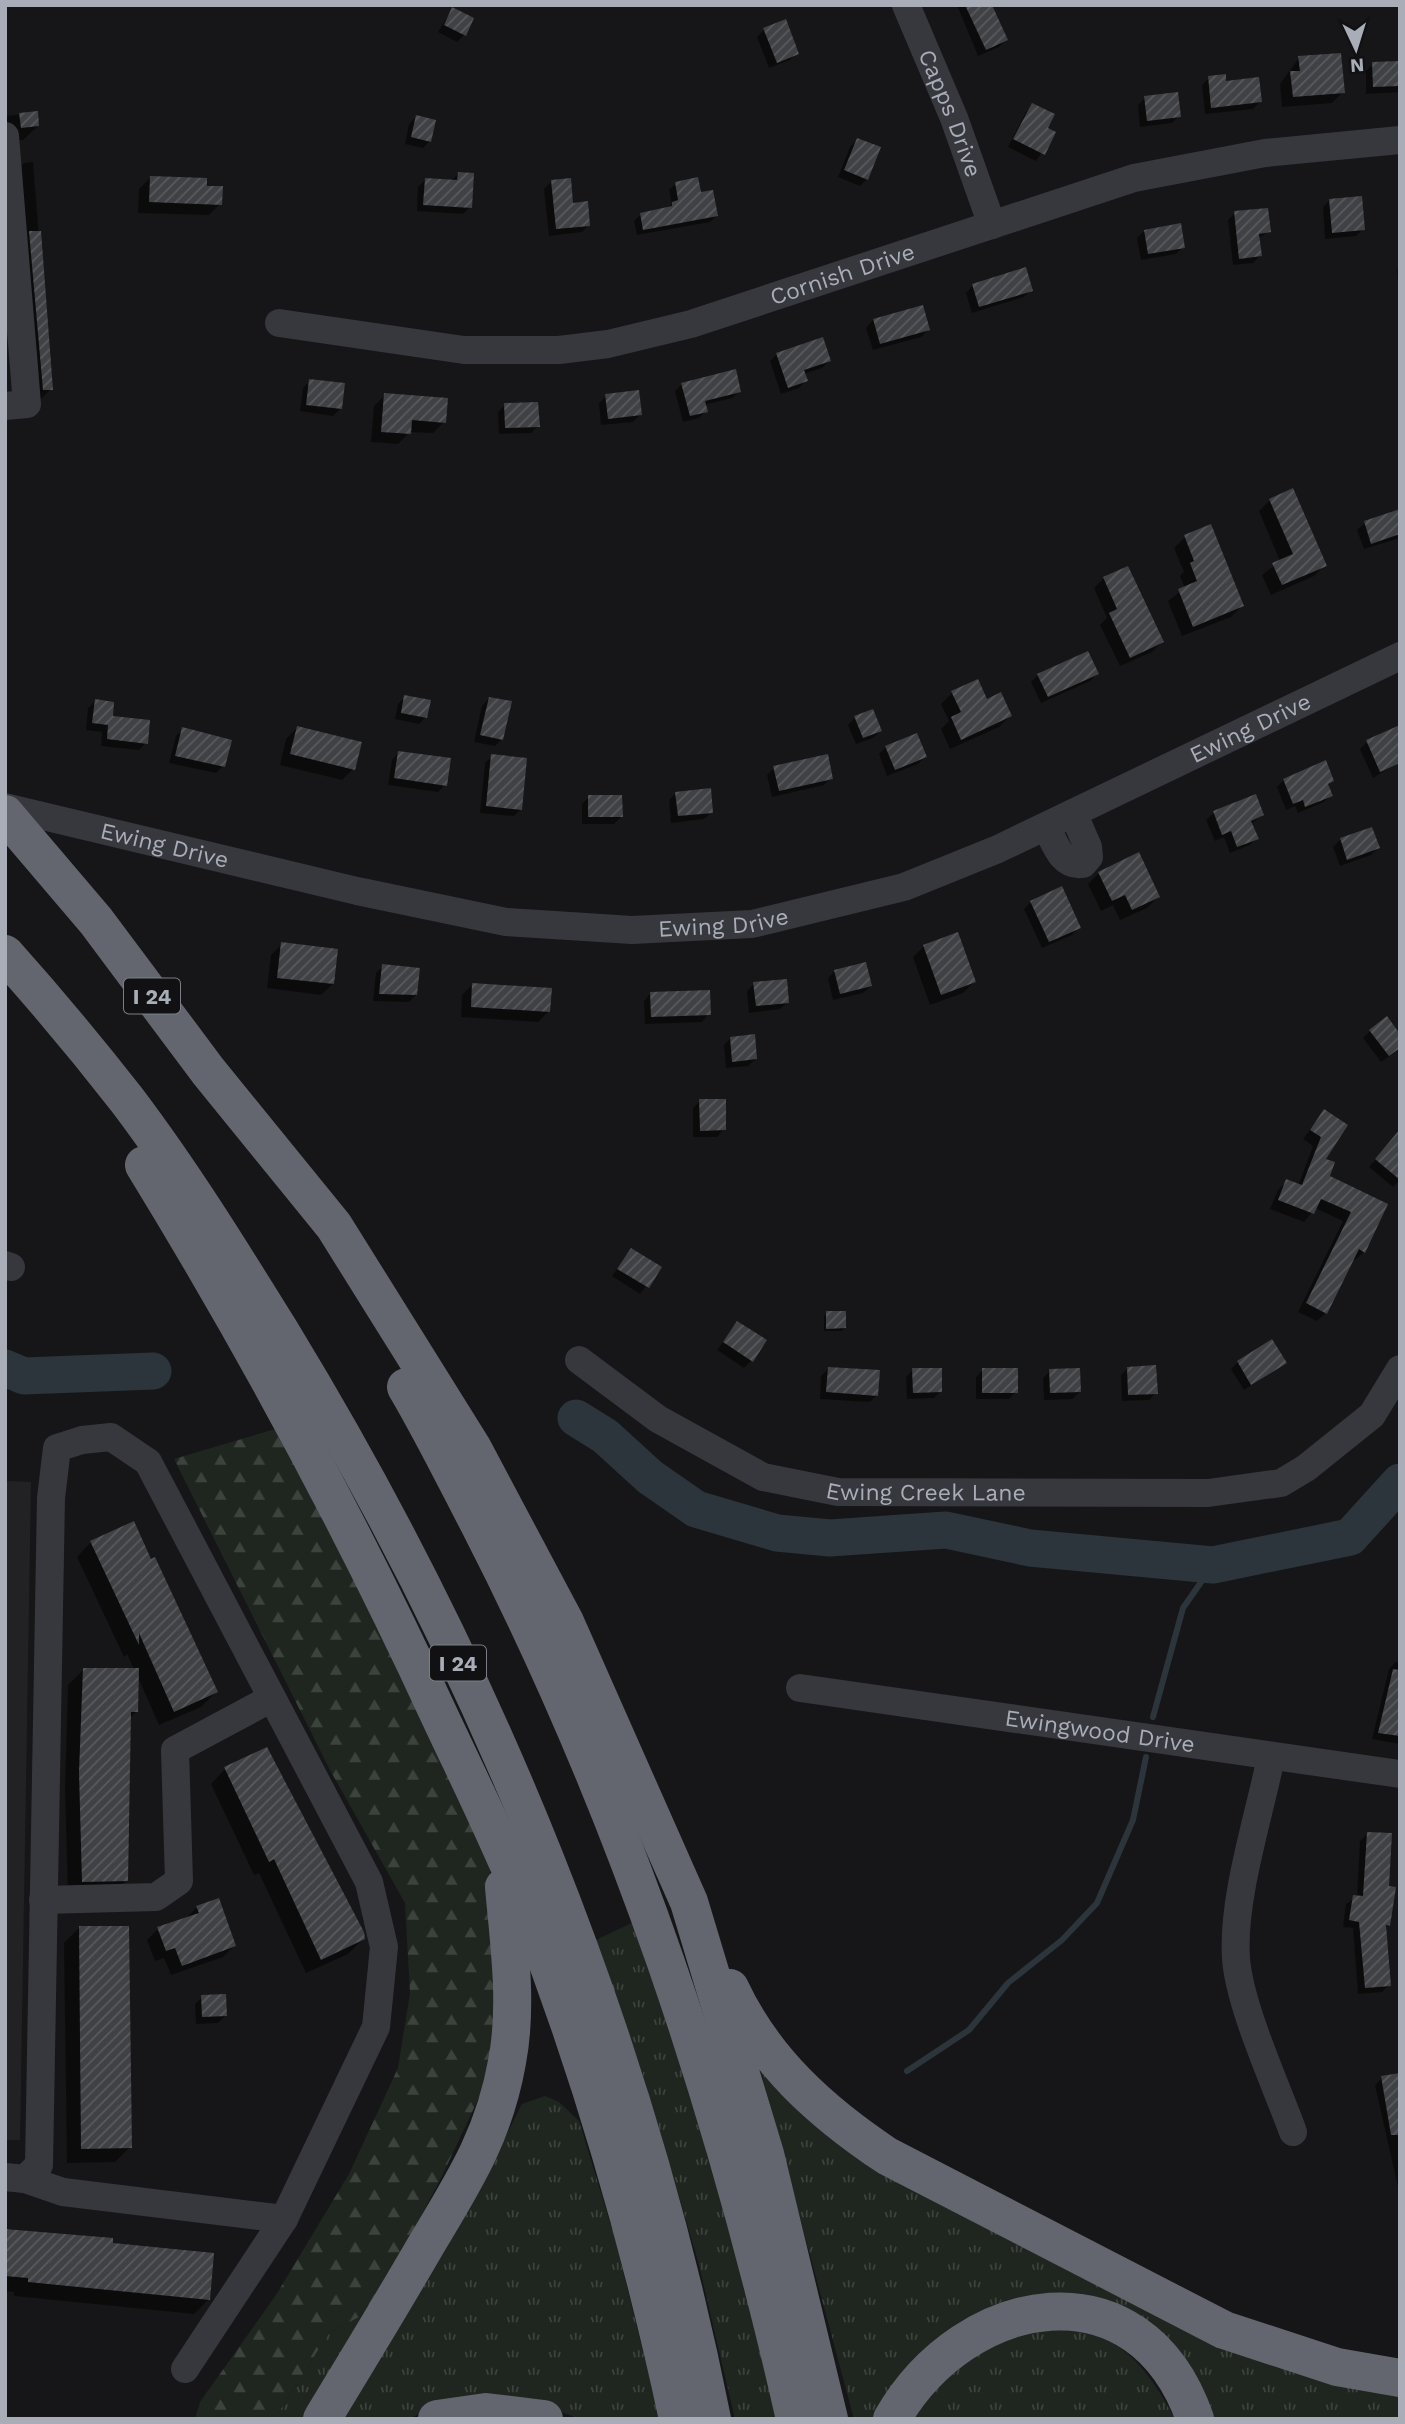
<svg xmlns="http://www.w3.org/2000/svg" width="1405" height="2424" font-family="'Work Sans',sans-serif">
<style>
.built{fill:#222225}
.grass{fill:url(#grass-tufts)}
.forest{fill:url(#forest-firs)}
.shadow{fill:#0007}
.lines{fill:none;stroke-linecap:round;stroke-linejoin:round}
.stream{stroke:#2c353c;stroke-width:6}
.river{stroke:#2c353c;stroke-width:37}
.building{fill:url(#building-hatch)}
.minor{stroke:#37383d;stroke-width:28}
.highway{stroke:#63666e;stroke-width:38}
.labels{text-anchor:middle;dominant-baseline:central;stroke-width:5;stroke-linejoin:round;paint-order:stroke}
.shield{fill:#111113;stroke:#7b7e86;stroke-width:2}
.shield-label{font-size:21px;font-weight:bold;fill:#a8adb8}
.street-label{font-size:23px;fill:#a8adb8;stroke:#111113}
</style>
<defs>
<pattern id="grass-tufts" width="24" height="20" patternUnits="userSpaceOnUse" patternTransform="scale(1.75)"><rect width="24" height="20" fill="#1e261f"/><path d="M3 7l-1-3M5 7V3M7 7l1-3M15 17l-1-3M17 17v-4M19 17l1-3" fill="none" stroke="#3c433d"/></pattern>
<pattern id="forest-firs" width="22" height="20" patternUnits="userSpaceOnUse" patternTransform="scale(1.75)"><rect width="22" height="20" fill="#1e261f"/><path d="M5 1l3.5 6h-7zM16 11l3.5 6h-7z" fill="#3c433d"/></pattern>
<pattern id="building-hatch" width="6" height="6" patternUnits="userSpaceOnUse" patternTransform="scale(1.75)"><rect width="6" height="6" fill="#404145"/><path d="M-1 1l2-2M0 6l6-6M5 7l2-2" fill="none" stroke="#595a5e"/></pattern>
</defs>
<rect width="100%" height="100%" fill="#161618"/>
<polygon class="built" points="5,1481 31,1482 20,2140 5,2140"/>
<g class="grass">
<polygon points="638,1920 684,2055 780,2419 735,2419 698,2261 644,2078 596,1940"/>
<polygon points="760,2068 1203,2333 1275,2367 1364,2388 1400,2393 1400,2419 1207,2419 1203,2404 1051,2300 877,2419 854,2419"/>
<polygon points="545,2096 559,2102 579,2121 615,2239 660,2419 580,2419 535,2402 448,2403 407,2419 340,2419 489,2169 522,2104"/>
<polygon points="372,2310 308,2419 270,2419 280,2410 329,2333"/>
<path d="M1041 2330C1055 2331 1070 2330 1084 2333 1130 2340 1155 2383 1175 2419H909L935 2384 1002 2339Z"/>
</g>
<polygon class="forest" points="282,1427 485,1847 499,1915 490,2074 442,2176 372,2310 329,2333 280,2410 270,2419 195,2419 200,2402 276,2295 349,2174 398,2068 410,1993 405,1903 330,1770 174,1459"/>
<g class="shadow">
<polygon points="957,5 990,5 1006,40 999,47 978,56"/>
<polygon points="452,9 464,35 457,42 438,32"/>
<polygon points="764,30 797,53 790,60 769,68 757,37"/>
<polygon points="1299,58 1343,92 1332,103 1282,107 1280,84"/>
<polygon points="1400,63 1400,92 1366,94 1366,71 1373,64"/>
<polygon points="1209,78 1225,83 1260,102 1253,109 1205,114 1202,85"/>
<polygon points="1145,98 1179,116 1172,123 1140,127 1138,105"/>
<polygon points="1033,105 1045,129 1054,133 1036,161 1008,147 1026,112"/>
<polygon points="36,113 38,126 23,140 5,142 5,116"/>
<polygon points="416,117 430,141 423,148 405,144 409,124"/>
<polygon points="857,140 867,179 860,186 838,177 850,147"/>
<polygon points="33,162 51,389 40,400 13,174 24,163"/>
<polygon points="458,174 470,207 463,214 417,211 418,187 425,180 450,182"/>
<polygon points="150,178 206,187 220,204 209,215 138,213 139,189"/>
<polygon points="551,182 589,225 582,232 549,236 544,189"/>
<polygon points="676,183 700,194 717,215 710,222 637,235 634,221 641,214 668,208 672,204 669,190"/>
<polygon points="1330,200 1363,229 1356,236 1325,239 1323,207"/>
<polygon points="1235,213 1269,231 1258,239 1260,256 1253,263 1233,265 1228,220"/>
<polygon points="1144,231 1183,247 1176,254 1141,260 1137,238"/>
<polygon points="1400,267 1400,293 1399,293 1397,270"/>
<polygon points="973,285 1031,290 1024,297 972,313 966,293"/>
<polygon points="873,320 928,330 921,337 873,350 866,328"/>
<polygon points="777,354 829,361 822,368 804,374 806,381 799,388 781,394 770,361"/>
<polygon points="5,363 7,388 5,390"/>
<polygon points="310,381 340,409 333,416 300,411 303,388"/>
<polygon points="682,384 740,391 732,398 704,405 706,411 699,418 683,422 675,391"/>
<polygon points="385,395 444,422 433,433 410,432 398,444 371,442 374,406"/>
<polygon points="606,396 640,415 633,422 601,425 599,403"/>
<polygon points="505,405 538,426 531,433 499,434 498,412"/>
<polygon points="1293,490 1325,565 1314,576 1271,595 1262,575 1280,561 1259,511 1270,500"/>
<polygon points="1400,511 1400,538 1364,549 1357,530 1365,523"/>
<polygon points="1185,537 1242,606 1231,617 1182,636 1168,601 1185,588 1180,576 1184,572 1174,548"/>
<polygon points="1104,578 1162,642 1152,652 1120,666 1100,625 1107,618 1094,588"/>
<polygon points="1097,674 1090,681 1041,703 1031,682 1038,675"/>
<polygon points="952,693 986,701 1010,716 999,727 950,749 941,729 949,721 941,704"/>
<polygon points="405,697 426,717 419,724 395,719 398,704"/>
<polygon points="489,698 502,739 495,746 474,742 482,706"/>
<polygon points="95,701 111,717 146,743 139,750 101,746 102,732 86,730 88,708"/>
<polygon points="855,718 880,731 873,738 856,744 848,725"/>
<polygon points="297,728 353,769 342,780 280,765 286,739"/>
<polygon points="183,729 223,766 216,773 169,763 176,736"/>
<polygon points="1367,742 1397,763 1373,778 1360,749"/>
<polygon points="886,747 925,757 918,764 887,776 879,754"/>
<polygon points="399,752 445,785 438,792 388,785 392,760"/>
<polygon points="492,756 521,809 514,816 480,813 485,763"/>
<polygon points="774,768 831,778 824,785 772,797 767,775"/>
<polygon points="1284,780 1332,780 1327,786 1331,795 1324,802 1298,813 1295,806 1286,810 1277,787"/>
<polygon points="676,793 712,812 704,819 671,823 669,800"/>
<polygon points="1255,796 1262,815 1251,824 1257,838 1250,845 1230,853 1224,837 1215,841 1206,820 1214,813"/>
<polygon points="589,797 621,817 614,824 582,824 582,804"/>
<polygon points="1371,829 1378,848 1371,855 1340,866 1333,847 1340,840"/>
<polygon points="1099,873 1158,897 1147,908 1120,920 1113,905 1101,911 1088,884"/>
<polygon points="1031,902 1079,928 1072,935 1042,948 1024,909"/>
<polygon points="282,944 333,984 321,995 267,988 271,955"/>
<polygon points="924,946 974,982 963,993 930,1005 913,957"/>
<polygon points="383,966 416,995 409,1002 373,1001 376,973"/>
<polygon points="835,971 871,986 863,993 833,1000 828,978"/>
<polygon points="473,984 549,1011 538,1022 461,1017 462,995"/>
<polygon points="754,984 788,1002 780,1009 749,1013 747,991"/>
<polygon points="651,993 709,1014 702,1022 645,1024 644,1001"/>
<polygon points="1370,1031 1398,1050 1381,1062 1363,1038"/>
<polygon points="731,1038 756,1059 748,1066 726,1068 724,1045"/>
<polygon points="700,1101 724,1129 717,1137 693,1137 693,1108"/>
<polygon points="1324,1111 1324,1159 1327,1177 1386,1204 1364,1252 1355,1260 1352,1259 1326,1313 1317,1321 1298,1312 1343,1221 1315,1208 1304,1222 1270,1209 1278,1190 1287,1181 1298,1186 1313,1146 1303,1139"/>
<polygon points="1400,1142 1400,1180 1393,1187 1369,1167 1388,1145"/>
<polygon points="631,1250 660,1268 640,1294 612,1276"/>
<polygon points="827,1313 845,1327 842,1331 824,1331 824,1316"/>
<polygon points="738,1323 751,1361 744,1368 717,1350"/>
<polygon points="1238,1362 1284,1363 1244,1390 1231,1369"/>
<polygon points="1128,1368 1156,1393 1149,1400 1122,1401 1121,1375"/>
<polygon points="828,1369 877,1395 870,1402 820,1399 821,1376"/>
<polygon points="913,1370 941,1391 934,1398 907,1399 906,1377"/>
<polygon points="983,1370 1016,1392 1009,1399 976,1399 976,1377"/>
<polygon points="1050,1371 1080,1392 1072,1399 1044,1400 1043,1378"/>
<polygon points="91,1542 216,1692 201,1707 159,1725 137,1675 137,1711 130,1718 127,1880 112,1895 68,1896 65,1788 68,1685 83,1670 134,1669 127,1654 124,1657 77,1557"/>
<polygon points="1396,1662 1400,1663 1400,1744 1372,1739 1389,1669"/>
<polygon points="225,1769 283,1777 363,1939 348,1954 306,1973 259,1873 254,1875 211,1784"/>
<polygon points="1367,1834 1387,1887 1389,1925 1384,1930 1389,1985 1382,1992 1358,1994 1353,1928 1343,1927 1346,1904 1357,1897 1360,1841"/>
<polygon points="197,1907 234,1946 223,1957 171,1975 164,1958 155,1961 147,1940 158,1929 186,1918"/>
<polygon points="79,1928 130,2147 115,2162 67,2163 64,1943"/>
<polygon points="202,1997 225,2016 218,2023 196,2024 195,2004"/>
<polygon points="1400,2075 1400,2196 1375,2085 1382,2078"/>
<polygon points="5,2231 111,2244 209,2299 194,2314 14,2296 14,2292 5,2291"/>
</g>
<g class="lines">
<g class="stream">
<polyline points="1153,1717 1183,1608 1213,1565"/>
<polyline points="907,2071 969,2030 1008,1983 1062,1940 1097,1903 1133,1820 1146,1757"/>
</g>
<g class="river">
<polyline points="5,1368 24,1376 153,1371"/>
<polyline points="576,1418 605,1436 650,1477 696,1509 777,1533 830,1538 946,1530 1030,1548 1213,1565 1350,1537 1400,1482"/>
</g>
</g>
<g class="building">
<polygon points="965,5 992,5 1008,40 986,50"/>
<polygon points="452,7 474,18 466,36 444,25"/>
<polygon points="786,19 799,54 777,63 763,28"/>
<polygon points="1341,53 1345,93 1293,97 1290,71 1300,71 1298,56"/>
<polygon points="1400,61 1400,86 1373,87 1372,62"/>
<polygon points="1226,74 1226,81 1259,77 1262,102 1211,108 1208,76"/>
<polygon points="1178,92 1181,117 1147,121 1144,96"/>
<polygon points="1032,103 1055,114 1048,128 1056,132 1045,155 1013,139"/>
<polygon points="38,111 39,126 21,128 19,113"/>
<polygon points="416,115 436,120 431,142 411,137"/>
<polygon points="857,138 881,147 868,180 844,170"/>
<polygon points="458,172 474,173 472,208 423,205 425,178 457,180"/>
<polygon points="150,176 207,178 207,186 223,186 222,205 149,202"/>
<polygon points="698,177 701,192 713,190 718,216 643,230 640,213 672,206 672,202 678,200 675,182"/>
<polygon points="571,178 573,203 588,201 590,226 556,229 551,180"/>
<polygon points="1362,196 1365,230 1332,233 1329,199"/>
<polygon points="1268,208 1271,232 1259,234 1262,256 1239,259 1234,211"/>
<polygon points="1181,223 1185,248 1148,254 1144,230"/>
<polygon points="29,231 41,231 53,390 43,390"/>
<polygon points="1026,267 1033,291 979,307 972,284"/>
<polygon points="923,305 930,330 880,344 873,319"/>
<polygon points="823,337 831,361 804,370 808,381 788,388 776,353"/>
<polygon points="736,369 741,392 705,401 708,412 690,416 681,383"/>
<polygon points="309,379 345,383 342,409 306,405"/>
<polygon points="639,390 642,415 608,419 605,394"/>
<polygon points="384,393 448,398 446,423 412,420 411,434 381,432"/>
<polygon points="538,402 540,427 505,428 504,403"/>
<polygon points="1293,488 1327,566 1282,585 1272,563 1293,554 1269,499"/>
<polygon points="1400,509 1400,534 1371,544 1364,521"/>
<polygon points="1211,524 1244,606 1193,627 1178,589 1197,581 1190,563 1194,561 1184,535"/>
<polygon points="1128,566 1164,642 1130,658 1109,613 1117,609 1103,577"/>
<polygon points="1088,651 1099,674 1048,697 1037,674"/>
<polygon points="978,679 987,699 1001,692 1012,716 961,740 951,717 961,712 951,691"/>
<polygon points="404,695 431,700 427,718 401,713"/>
<polygon points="489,697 512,701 503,740 480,735"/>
<polygon points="95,699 114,702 113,716 150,720 148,744 107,739 108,725 92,723"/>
<polygon points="873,709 882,731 863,738 854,716"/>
<polygon points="1400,725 1400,763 1380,772 1366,740"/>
<polygon points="297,726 362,742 355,770 290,754"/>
<polygon points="182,727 232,740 225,767 175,756"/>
<polygon points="917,733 927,757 895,770 885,746"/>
<polygon points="398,751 451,758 447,786 394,778"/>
<polygon points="491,754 527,758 522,810 486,806"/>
<polygon points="828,754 833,779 779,791 773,766"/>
<polygon points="1326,760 1334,781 1328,784 1333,796 1305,807 1303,800 1293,804 1283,779"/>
<polygon points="711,788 713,813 678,816 675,792"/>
<polygon points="1256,794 1264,815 1251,821 1259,839 1237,847 1231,831 1222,835 1213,811"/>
<polygon points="588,795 622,795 623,817 588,817"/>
<polygon points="1372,827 1380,848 1347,860 1340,838"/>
<polygon points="1139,852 1160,897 1132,910 1125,895 1112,901 1098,872"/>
<polygon points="1062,886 1081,928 1049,942 1030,901"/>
<polygon points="958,932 976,982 941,995 923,945"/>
<polygon points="281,942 338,949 334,984 277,978"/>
<polygon points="866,962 872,986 840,994 834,970"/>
<polygon points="382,964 420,968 417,995 379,994"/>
<polygon points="787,979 789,1003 756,1006 753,982"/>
<polygon points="472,983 552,988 550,1012 471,1007"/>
<polygon points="710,990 711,1015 651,1017 650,992"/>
<polygon points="1387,1016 1400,1034 1400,1048 1389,1056 1369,1030"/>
<polygon points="755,1034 757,1059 732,1062 730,1037"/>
<polygon points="699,1099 726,1099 726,1130 700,1131"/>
<polygon points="1324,1109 1348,1125 1326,1159 1335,1162 1330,1176 1388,1204 1365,1253 1359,1249 1327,1314 1306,1303 1351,1212 1321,1199 1314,1214 1278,1200 1286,1179 1302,1185 1321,1137 1310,1130"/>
<polygon points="1400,1129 1400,1180 1375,1159"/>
<polygon points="631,1248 662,1267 649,1288 617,1269"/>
<polygon points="826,1311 846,1311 846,1328 826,1329"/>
<polygon points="737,1321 767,1340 753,1362 723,1342"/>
<polygon points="1272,1339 1287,1363 1251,1385 1237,1361"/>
<polygon points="1156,1365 1158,1394 1128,1395 1127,1367"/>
<polygon points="828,1367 880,1370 878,1396 826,1392"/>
<polygon points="912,1368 942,1368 942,1392 913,1393"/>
<rect x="982" y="1368" width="36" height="25"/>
<polygon points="1080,1368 1081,1392 1050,1393 1049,1369"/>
<polygon points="134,1521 151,1559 155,1557 218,1692 174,1712 139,1633 139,1645 90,1541"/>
<polygon points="83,1668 139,1668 138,1712 131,1712 128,1881 82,1882 79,1772"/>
<polygon points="1393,1669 1400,1670 1400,1736 1378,1733"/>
<polygon points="267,1747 364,1932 365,1939 321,1960 274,1859 269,1862 224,1767"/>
<polygon points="1367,1832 1392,1833 1389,1886 1396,1887 1390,1926 1386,1925 1391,1986 1365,1988 1359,1922 1349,1920 1353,1895 1363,1896"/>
<polygon points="219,1898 236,1946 182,1966 175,1948 166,1951 157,1927 199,1913 196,1906"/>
<polygon points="79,1926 129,1926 132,2148 81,2149"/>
<polygon points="226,1994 227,2016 202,2017 201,1995"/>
<polygon points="1400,2073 1400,2135 1391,2135 1381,2076"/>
<polygon points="5,2229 113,2238 113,2243 214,2253 210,2300 28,2282 28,2278 5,2276"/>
</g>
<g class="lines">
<g class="minor">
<path id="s1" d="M906 5 954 118 992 225"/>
<polyline points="5,136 27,404 5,406"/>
<path id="s2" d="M279 323 464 350H559L608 344 691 324 1134 178 1265 153 1400 140"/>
<path id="s3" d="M5 807 357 891 506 922 632 930 752 924 904 887 998 849 1400 656"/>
<path d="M1046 826C1055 843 1061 867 1083 864L1089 857 1088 847 1073 813"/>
<polyline points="5,1265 11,1267"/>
<path id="s4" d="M579 1360 658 1419 763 1477 838 1492 1208 1493 1281 1483 1306 1468 1372 1415 1400 1369"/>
<path id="s5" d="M800 1688 1400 1774"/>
<path d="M1271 1757C1259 1817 1232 1898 1236 1958 1239 2005 1276 2085 1293 2132"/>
<polyline points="43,1900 156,1897 179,1881 175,1750 272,1698"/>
<polyline points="5,2177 25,2179 39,2165 51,1498 57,1448 82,1440 111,1437 148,1462 369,1882 384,1947 376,2027 284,2219 185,2369"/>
<polyline points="25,2179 63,2192 284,2219"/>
</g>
<g class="highway">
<polyline points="5,814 96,921 208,1071 334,1226 472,1447 565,1622 689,1902 765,2154 829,2419"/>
<path d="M5 954C47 1001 88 1050 127 1100 183 1174 233 1255 282 1334 485 1667 636 2036 712 2419"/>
<path d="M144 1165C253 1343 353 1528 440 1717 470 1781 502 1845 528 1911 592 2075 641 2247 678 2419"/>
<path d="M406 1387C432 1431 455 1478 479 1524 626 1810 724 2106 795 2419"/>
<path d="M730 1988C764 2061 821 2112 887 2156L1224 2330 1337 2367 1400 2378"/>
<path d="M322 2419C357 2361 392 2304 426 2245 463 2183 494 2136 507 2062 518 2005 509 1944 504 1887"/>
<polyline points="437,2419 486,2412 544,2419"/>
<path d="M892 2419C965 2292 1140 2260 1195 2419"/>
</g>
</g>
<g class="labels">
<g class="shield">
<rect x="124" y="978.5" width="56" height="35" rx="5"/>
<rect x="430" y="1645.5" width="56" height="35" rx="5"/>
</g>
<g class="shield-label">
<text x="152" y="996">I 24</text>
<text x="458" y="1663">I 24</text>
</g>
<g class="street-label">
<text stroke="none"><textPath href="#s1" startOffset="117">Capps Drive</textPath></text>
<text stroke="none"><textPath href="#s2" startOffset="576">Cornish Drive</textPath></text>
<text stroke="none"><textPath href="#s3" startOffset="1298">Ewing Drive</textPath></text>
<text stroke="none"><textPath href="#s3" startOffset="164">Ewing Drive</textPath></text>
<text stroke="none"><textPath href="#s3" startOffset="732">Ewing Drive</textPath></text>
<text stroke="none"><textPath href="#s4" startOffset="383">Ewing Creek Lane</textPath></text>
<text stroke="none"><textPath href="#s5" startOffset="303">Ewingwood Drive</textPath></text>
</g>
</g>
<rect width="1405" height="2424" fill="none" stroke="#a8adb8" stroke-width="14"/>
<g transform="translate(1356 49) rotate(176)" stroke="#111113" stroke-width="5" paint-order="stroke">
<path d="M0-5L12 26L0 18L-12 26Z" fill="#a8adb8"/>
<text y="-10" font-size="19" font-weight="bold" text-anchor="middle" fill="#a8adb8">N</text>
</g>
</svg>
